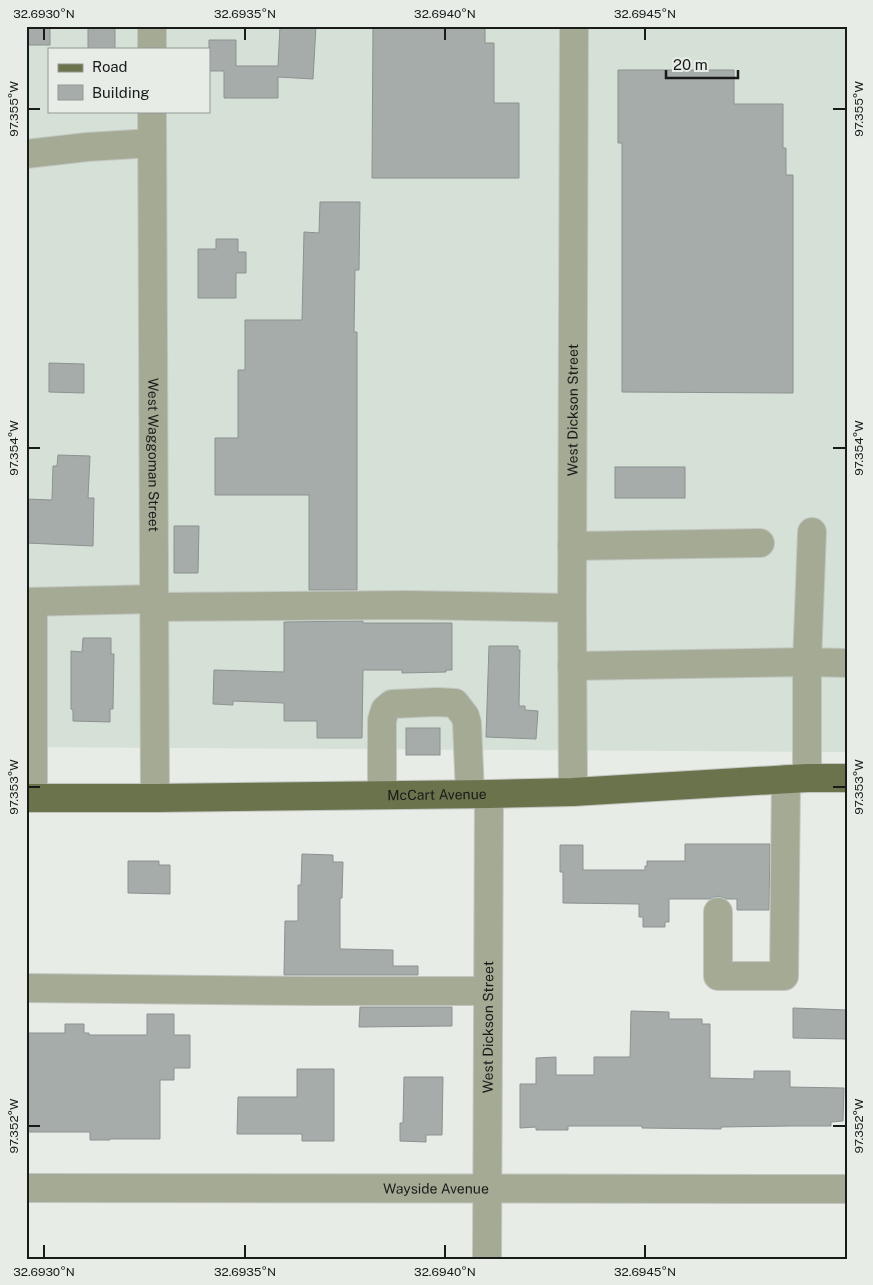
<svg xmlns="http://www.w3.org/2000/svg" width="873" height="1285" font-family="'Public Sans',sans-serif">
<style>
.built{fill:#d5e0d6;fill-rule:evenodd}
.building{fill:#a6acaa;stroke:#8c9291}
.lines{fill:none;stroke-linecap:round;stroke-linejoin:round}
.minor-casing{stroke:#c2c6c2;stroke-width:30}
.major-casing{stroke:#c2c6c2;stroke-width:30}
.minor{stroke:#a4aa94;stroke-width:28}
.major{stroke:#6b734d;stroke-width:28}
.ticks{fill:none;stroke:#191b19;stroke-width:2}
.labels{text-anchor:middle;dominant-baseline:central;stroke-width:4;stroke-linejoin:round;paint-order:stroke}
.street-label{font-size:14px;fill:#191b19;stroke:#e7ece7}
.neatline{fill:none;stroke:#191b19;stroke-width:2}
.ticks-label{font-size:12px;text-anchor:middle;fill:#191b19}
</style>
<rect width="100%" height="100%" fill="#e7ece7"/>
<path class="built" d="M26 26H847V752L26 747ZM49 49H209V111H49Z"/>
<g class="building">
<rect x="26" y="26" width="24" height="19"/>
<rect x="88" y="26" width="27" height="23"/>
<polygon points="280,26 316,26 313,79 278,77 278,98 224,98 224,71 209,71 209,40 236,40 236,66 278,66"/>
<polygon points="373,26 485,26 485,43 494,43 494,103 519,103 519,178 372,178"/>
<polygon points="618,70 734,70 734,104 783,104 783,148 786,148 786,175 793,175 793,393 622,392 622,143 618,143"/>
<polygon points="320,202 360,202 359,270 355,270 354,332 357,332 357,590 309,590 309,495 215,495 215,438 238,438 238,370 245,370 245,320 302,320 304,232 319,233"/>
<polygon points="216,239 238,239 238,252 246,252 246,273 236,273 236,298 198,298 198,249 216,249"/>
<polygon points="49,363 84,364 84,393 49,392"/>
<polygon points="58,455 90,456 88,498 94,498 93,546 26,543 26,499 52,500 53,466 57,466"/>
<rect x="615" y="467" width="70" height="31"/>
<polygon points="174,526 199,526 198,573 174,573"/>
<polygon points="357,621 363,621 363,623 452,623 452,670 446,670 446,672 402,673 402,670 363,670 362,738 317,738 317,721 284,721 284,703 233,701 233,705 213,704 214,670 284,672 284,622"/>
<polygon points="83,638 111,638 111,654 114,654 113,709 110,709 110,722 73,721 73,710 71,709 71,651 82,652"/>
<polygon points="489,646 518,646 518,650 520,650 519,706 525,706 525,710 538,711 536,739 486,737"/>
<rect x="406" y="728" width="34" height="27"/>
<polygon points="685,844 770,844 769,910 737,910 737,899 726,899 718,896 710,899 669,899 669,922 665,922 665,927 643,927 643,917 639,917 639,904 563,903 563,872 560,872 560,845 583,845 583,870 645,870 645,866 647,866 647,861 685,861"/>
<polygon points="302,854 333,855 333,862 343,862 342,898 340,898 340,949 393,950 393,966 418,966 418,975 284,975 285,921 298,921 298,885 301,885"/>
<polygon points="128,861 159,861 159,865 170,865 170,894 128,893"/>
<polygon points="360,1007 452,1007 452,1026 359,1027"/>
<polygon points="793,1008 847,1010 847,1039 793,1038"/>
<polygon points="631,1011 669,1012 669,1019 702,1019 702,1024 710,1024 710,1078 754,1079 754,1071 790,1071 790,1087 844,1088 843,1121 831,1122 831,1126 790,1126 721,1127 721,1129 642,1128 642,1126 568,1126 568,1130 536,1130 536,1127 520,1128 520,1084 536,1084 536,1058 556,1057 556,1075 594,1075 594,1057 630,1057"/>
<polygon points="147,1014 174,1014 174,1035 190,1035 190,1068 174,1068 174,1080 160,1080 160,1139 110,1139 110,1140 90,1140 90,1132 26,1132 26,1033 65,1033 65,1024 84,1024 84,1033 89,1033 89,1035 147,1035"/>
<polygon points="297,1069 334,1069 334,1141 302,1141 302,1134 237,1134 238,1097 297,1097"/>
<polygon points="404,1077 443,1077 442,1135 426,1135 426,1142 400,1141 400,1123 403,1123"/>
</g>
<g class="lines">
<g class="minor-casing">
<g id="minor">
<polyline points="152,26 152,49"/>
<path id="s1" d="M152 111 155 798"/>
<polyline points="26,154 87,147 152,143"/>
<polyline points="812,532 807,662 847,663"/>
<polyline points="572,546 760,543"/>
<polyline points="26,602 154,599"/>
<polyline points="33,602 33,798"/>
<polyline points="154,607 408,605 572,608"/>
<polyline points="572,666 807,662 807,778"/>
<path id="s2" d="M573 792 572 608 574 26"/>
<polyline points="382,795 382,720 385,710 392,704 437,702 455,703 465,716 467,723 470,794"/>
<polyline points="718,912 718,976 784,976 786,779"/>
<polyline points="26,988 313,991 488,991"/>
<path id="s3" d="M26 1188 847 1189"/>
<path id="s4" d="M487 1259 489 794"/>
</g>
</g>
<g class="major-casing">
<g id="major">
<path id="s5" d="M26 798H155L489 794 573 792 807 778H847"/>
</g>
</g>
<use href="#minor" class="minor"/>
<use href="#major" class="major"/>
</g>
<path class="ticks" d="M44 28V40M245 28V40M445 28V40M645 28V40M28 109H40M833 109H846M28 448H40M833 448H846M28 787H40M833 787H846M28 1126H40M833 1126H846M44 1245V1258M245 1245V1258M445 1245V1258M645 1245V1258"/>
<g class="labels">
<g class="street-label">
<text stroke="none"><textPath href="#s2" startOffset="382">West Dickson Street</textPath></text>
<text stroke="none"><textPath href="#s1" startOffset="344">West Waggoman Street</textPath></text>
<text stroke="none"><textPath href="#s5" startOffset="411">McCart Avenue</textPath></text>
<text stroke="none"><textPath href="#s4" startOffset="232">West Dickson Street</textPath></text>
<text stroke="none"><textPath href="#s3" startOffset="410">Wayside Avenue</textPath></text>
</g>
</g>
<rect width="873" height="1285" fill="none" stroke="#e7ece7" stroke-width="55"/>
<rect x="48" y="48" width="162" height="65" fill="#e7ece7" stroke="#959895"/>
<rect x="58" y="64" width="25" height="8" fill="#6b734d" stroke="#959895"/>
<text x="92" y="72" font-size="15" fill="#191b19">Road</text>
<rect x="58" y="85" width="25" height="15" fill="#a6acaa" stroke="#959895"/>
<text x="92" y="98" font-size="15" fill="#191b19">Building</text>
<path d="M666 70v8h72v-8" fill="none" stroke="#191b19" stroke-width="2.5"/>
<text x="673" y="70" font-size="15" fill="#191b19" stroke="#e7ece7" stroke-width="4" paint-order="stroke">20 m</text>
<rect x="28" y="28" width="818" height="1230" class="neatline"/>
<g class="ticks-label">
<text x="44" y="18">32.6930°N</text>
<text x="245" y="18">32.6935°N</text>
<text x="445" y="18">32.6940°N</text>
<text x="645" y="18">32.6945°N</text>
<text transform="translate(859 109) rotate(-90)" y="4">97.355°W</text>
<text transform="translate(14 109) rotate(-90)" y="4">97.355°W</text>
<text transform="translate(859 448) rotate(-90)" y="4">97.354°W</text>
<text transform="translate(14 448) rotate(-90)" y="4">97.354°W</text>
<text transform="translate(14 787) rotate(-90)" y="4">97.353°W</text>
<text transform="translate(859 787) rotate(-90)" y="4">97.353°W</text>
<text transform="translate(14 1126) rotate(-90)" y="4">97.352°W</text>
<text transform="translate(859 1126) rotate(-90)" y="4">97.352°W</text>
<text x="44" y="1276">32.6930°N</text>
<text x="245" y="1276">32.6935°N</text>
<text x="445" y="1276">32.6940°N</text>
<text x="645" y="1276">32.6945°N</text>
</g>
</svg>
